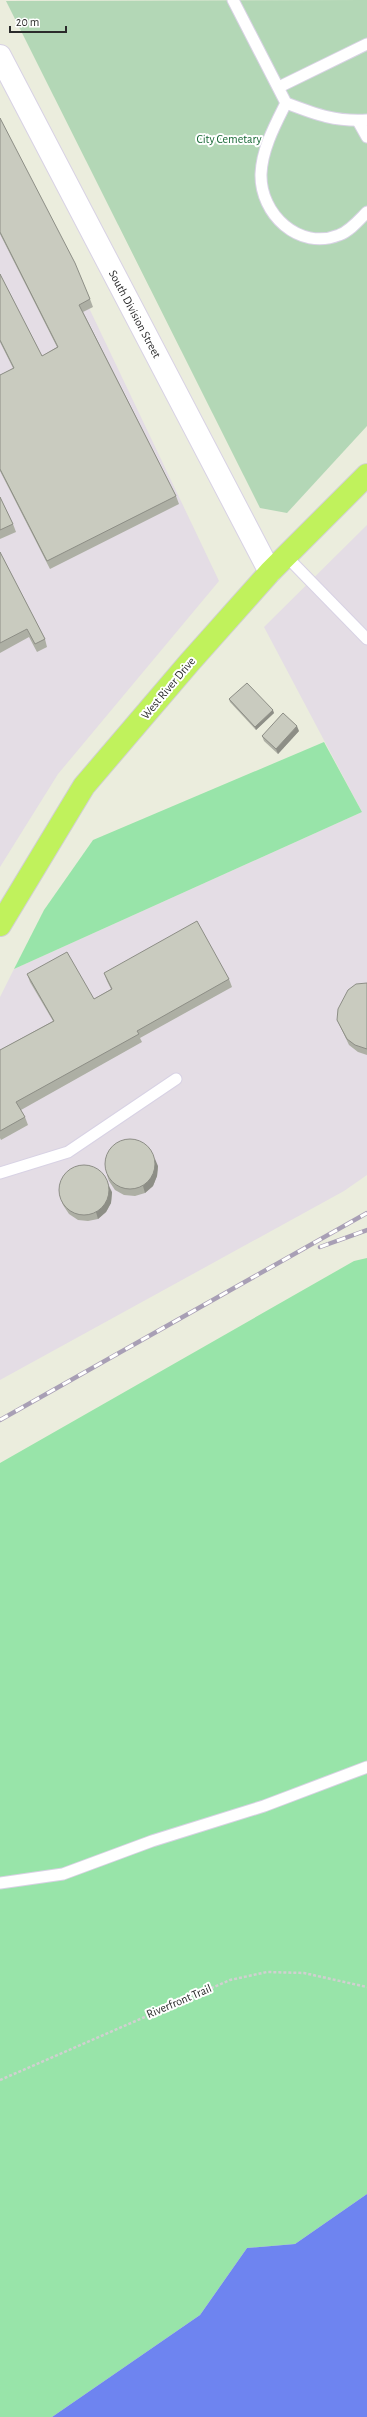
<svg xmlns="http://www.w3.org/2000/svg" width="367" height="2417" font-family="'Alegreya Sans',sans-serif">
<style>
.industrial{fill:#e4dde5}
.green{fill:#98e4a9}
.cemetery{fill:#b3d7b6}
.water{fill:#6e84f0}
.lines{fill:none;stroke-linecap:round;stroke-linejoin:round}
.lane-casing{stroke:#d8d2e4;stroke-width:13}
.street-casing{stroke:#d8d2e4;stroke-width:24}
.primary-casing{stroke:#d0d0d0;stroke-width:24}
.path{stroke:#d0d0d0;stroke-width:2.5;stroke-dasharray:3 2;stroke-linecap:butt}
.lane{stroke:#fff;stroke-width:11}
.street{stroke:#fff;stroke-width:22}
.primary{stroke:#c0f25c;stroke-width:22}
.rail-casing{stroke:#a89fb5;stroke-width:4.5}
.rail{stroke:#fff;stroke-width:3;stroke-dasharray:9;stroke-linecap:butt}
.wall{fill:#adafa4}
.shaded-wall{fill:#8d8e86}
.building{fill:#c9cbbf;stroke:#8d8e86}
.labels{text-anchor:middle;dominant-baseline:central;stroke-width:4;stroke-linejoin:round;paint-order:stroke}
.park-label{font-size:12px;fill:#196936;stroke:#fff}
.street-label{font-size:12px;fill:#2b2b2b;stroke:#fff}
</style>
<rect width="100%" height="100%" fill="#ebeddd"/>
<g class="industrial">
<polygon points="0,121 219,581 58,774 0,867"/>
<polygon points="367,525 367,1175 344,1191 0,1380 0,997 14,969 362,812 264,627"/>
</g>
<g class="green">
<polygon points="324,742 362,812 14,969 44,910 93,840"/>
<polygon points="367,1258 367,2194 295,2244 247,2248 200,2315 52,2417 0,2417 0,1463 354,1261"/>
</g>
<polygon class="cemetery" points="367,0 367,426 287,513 260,508 6,1"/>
<polygon class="water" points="367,2194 367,2417 52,2417 200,2315 247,2248 295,2244"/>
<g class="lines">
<g class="lane-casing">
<g id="lane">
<path d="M233 0 286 103C315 114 335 122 367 120"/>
<polyline points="279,87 367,44"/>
<path d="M286 103C275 125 262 149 261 174 260 214 299 251 339 235 350 231 359 220 367 212"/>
<polyline points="358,121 367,137"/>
<polyline points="286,556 367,639"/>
<polyline points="0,1173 68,1152 176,1079"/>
<polyline points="0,1883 63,1874 152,1841 264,1806 367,1767"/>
</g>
</g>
<g class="street-casing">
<polyline id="street" points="0,56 270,572"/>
</g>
<g class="primary-casing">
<polyline id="primary" points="0,925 84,786 189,663 270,572 367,475"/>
</g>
<polyline class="path" points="0,2080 230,1980 267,1972 304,1973 367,1987"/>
<use href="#lane" class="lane"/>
<use href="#street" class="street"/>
<use href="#primary" class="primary"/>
<g class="rail-casing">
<g id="rail">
<polyline points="320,1247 367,1230"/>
<polyline points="0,1420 367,1213"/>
</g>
</g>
<use href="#rail" class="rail"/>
</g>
<g class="wall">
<polygon points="0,118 90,299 93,307 83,312 176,496 179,504 50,569 0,471 0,375 13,368 0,342 0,274 42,356 57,347 0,234"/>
<polygon points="0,497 13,524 16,532 0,539"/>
<polygon points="0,552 45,639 47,647 37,652 29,637 0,653"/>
<polygon points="229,699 274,713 256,730 230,702"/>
<polygon points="299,731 278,754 264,741 262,736"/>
<polygon points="104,973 229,979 232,987 140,1038 142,1042 21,1110 25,1117 28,1125 1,1140 0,1138 0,1050 53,1021 30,982 27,974 94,999 111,989 107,981"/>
<polygon points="367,983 367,1055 358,1052 349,1045 340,1026 337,1020"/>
<polygon points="158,1166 157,1176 153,1186 145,1193 135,1196 124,1195 115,1190 109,1181 107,1175"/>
<polygon points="112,1192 111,1203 106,1212 98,1219 88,1221 78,1220 69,1214 63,1205 61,1199"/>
</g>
<g class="shaded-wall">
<polygon points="273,710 274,713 256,730 255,727"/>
<polygon points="297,726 299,731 278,754 276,749"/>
<polygon points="155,1159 158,1166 157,1176 153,1186 145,1193 143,1186"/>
<polygon points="109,1186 112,1192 111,1203 106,1212 98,1219 96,1212"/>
</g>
<g class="building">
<polygon points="0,118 75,263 90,299 79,305 176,496 47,561 0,469 0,375 14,368 0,340 0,274 42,356 58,347 0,232"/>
<polygon points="0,497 13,524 0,530"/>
<polygon points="0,552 45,639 35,644 27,629 0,643"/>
<polygon points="247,683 273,710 255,727 229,699"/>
<polygon points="283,713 297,726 276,749 262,736"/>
<polygon points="197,921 229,979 137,1031 139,1034 16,1102 25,1117 0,1131 0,1050 54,1021 27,974 67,952 94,999 112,989 104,973"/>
<polygon points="367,983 367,1049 355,1045 347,1039 337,1020 338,1009 348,990 356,984"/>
<circle cx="130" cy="1164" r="25"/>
<circle cx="84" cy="1190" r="25"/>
</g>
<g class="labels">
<g class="park-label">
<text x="229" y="139">City Cemetary</text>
</g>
<g class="street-label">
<text transform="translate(135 314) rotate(62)">South Division Street</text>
<text transform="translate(168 688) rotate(-50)">West River Drive</text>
<text transform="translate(179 2001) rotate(-23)">Riverfront Trail</text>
</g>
</g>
<path d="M10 26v6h56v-6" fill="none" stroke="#2b2b2b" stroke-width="2"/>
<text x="16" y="26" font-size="12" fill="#2b2b2b" stroke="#ffffff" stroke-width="3" paint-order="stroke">20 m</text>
</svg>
